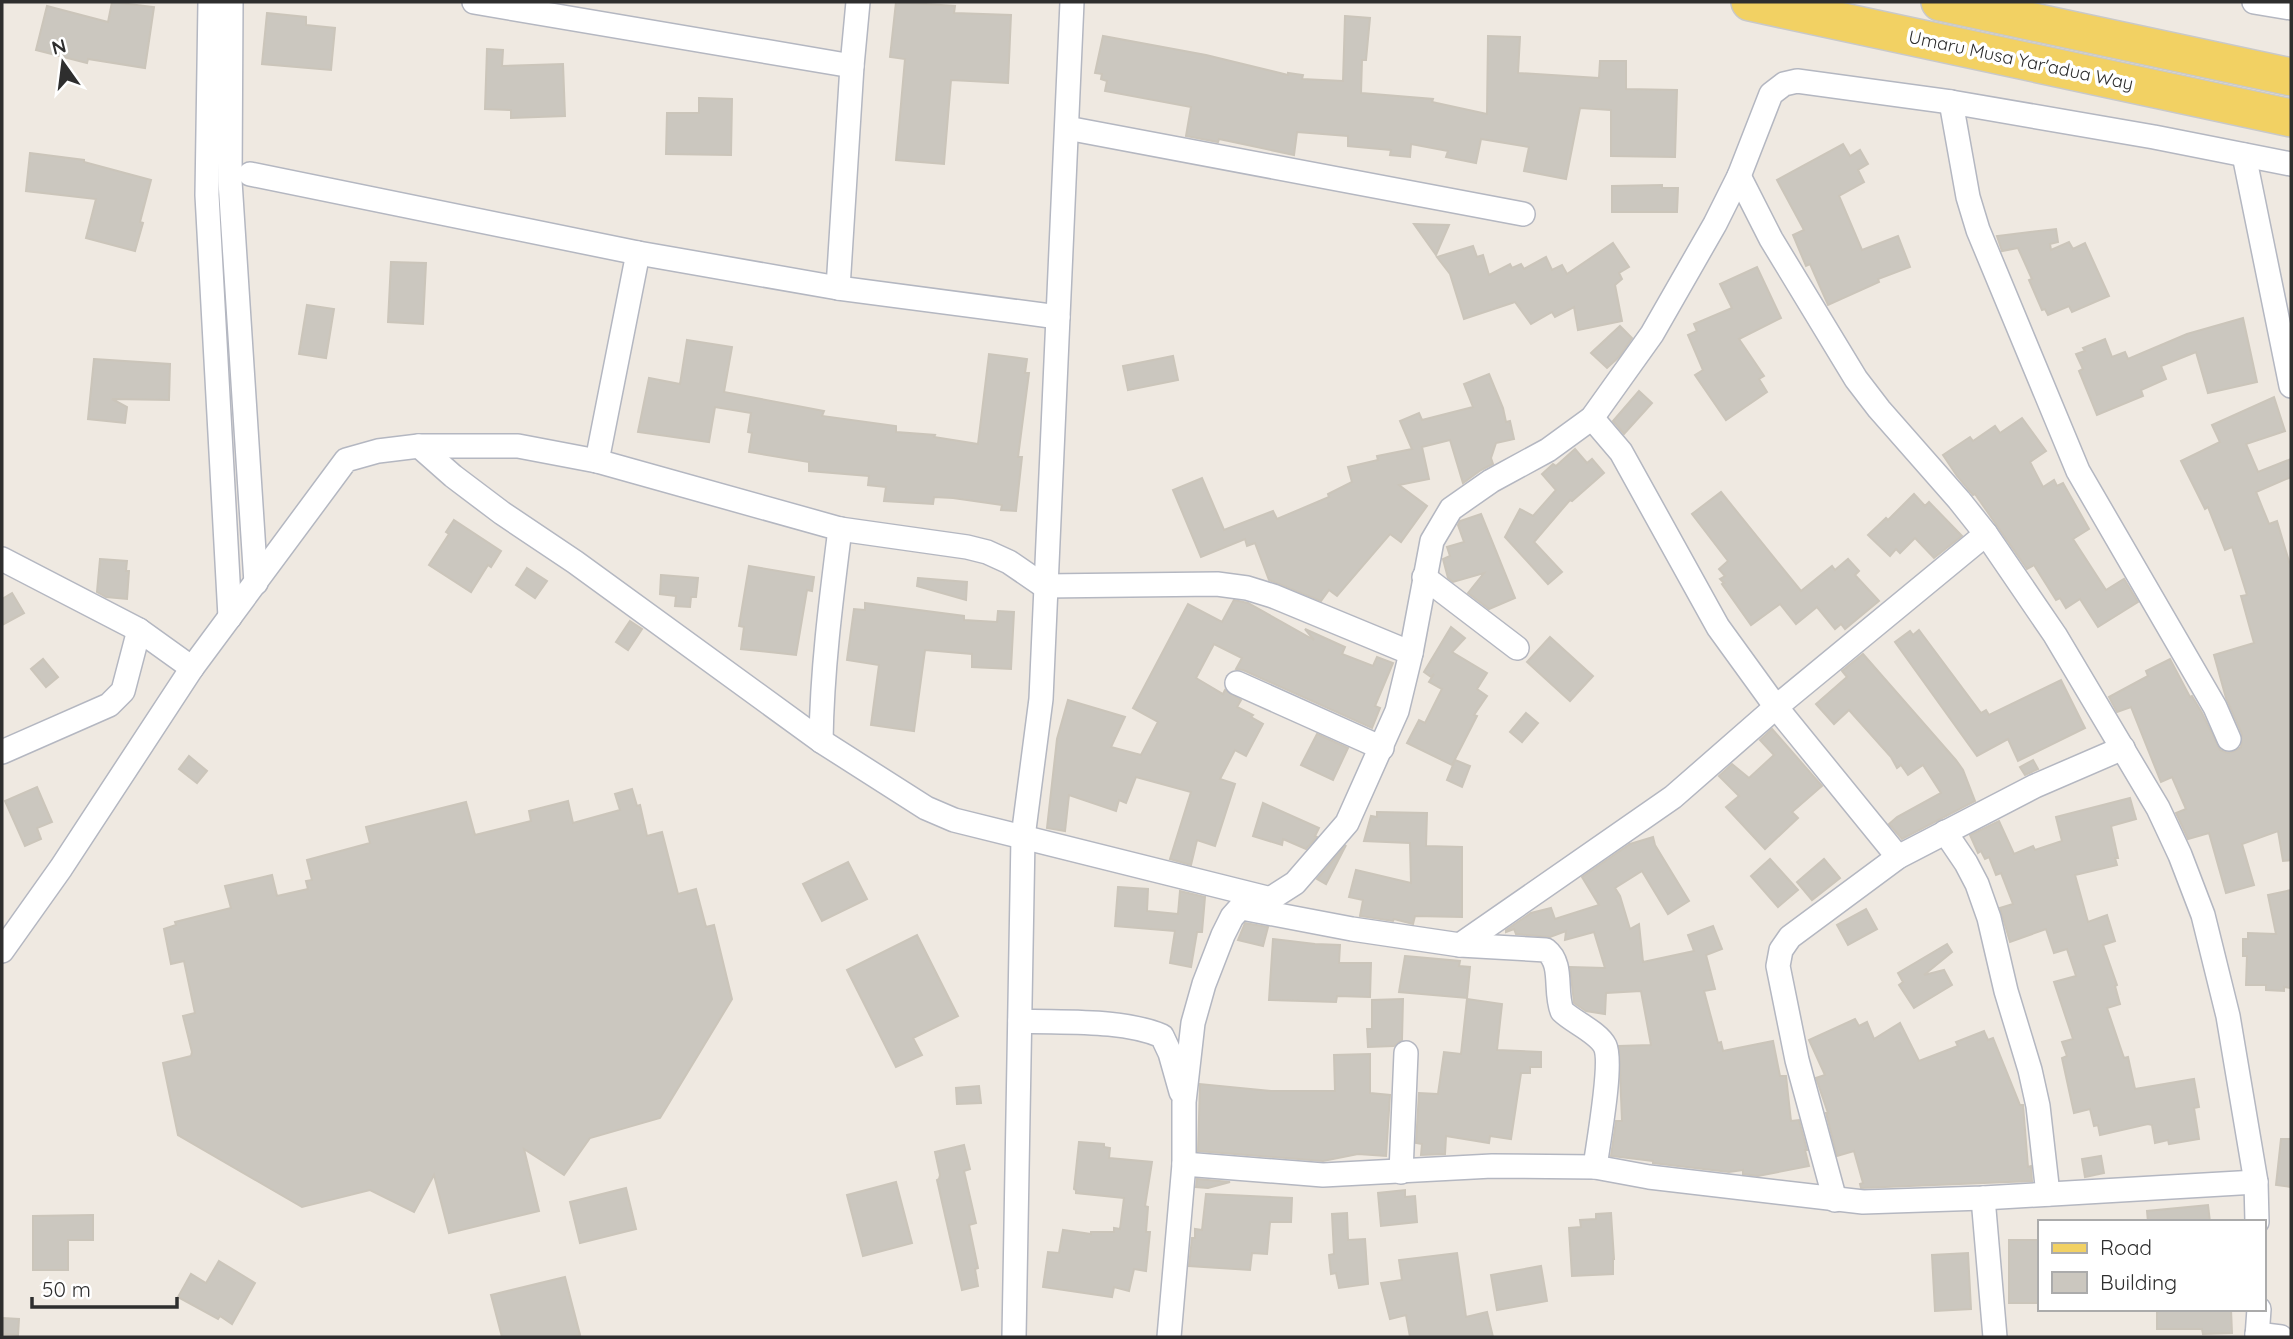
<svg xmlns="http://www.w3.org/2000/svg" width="2293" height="1339" font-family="Quicksand,sans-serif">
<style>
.building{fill:#cbc7bf;stroke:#cbc5ba;stroke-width:2}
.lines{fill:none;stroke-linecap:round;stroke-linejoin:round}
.minor-casing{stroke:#b4b7c1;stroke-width:26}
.primary-casing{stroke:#c9c9c9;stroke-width:40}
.minor{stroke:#fff;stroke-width:23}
.primary{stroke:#f2d163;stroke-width:37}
.labels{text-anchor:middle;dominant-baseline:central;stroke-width:7;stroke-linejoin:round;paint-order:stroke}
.street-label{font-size:18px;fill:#2e2e2e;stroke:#fff}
</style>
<rect width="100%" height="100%" fill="#efe9e1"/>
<g class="building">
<polygon points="112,2 154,7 145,68 88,59 87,63 36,50 47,6 108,22"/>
<polygon points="896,2 955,6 954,13 1011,15 1008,83 951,80 944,164 896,160 905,59 890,57"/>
<polygon points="267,13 306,17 306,25 335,28 331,70 262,64"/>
<polygon points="1345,16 1370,18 1366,60 1362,60 1361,93 1433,99 1432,102 1487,114 1488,36 1520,37 1518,73 1599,78 1600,61 1626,61 1626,89 1677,90 1675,157 1611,156 1611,110 1580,108 1566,179 1524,171 1529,147 1481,139 1476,163 1446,157 1448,151 1411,144 1410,157 1390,155 1391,150 1348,146 1348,136 1297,132 1294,155 1219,139 1218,142 1186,136 1191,107 1105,91 1107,81 1101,79 1102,74 1095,73 1103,36 1206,55 1288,75 1288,73 1303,75 1302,79 1343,81"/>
<polygon points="487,49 503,50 502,66 563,64 565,116 511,118 511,110 485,109"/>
<polygon points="699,98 732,99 731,155 666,154 667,113 699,113"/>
<polygon points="1843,144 1850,156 1860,150 1868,164 1858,170 1864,182 1839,196 1862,250 1898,236 1910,267 1878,279 1879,282 1828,305 1810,264 1806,266 1793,235 1804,230 1777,180"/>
<polygon points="30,153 84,160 84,162 151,180 140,222 143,223 135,251 86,238 96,199 26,191"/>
<polygon points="1662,185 1662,188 1678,188 1677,212 1612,212 1612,186"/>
<polygon points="1414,224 1449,225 1436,255"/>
<polygon points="2056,229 2058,242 2050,244 2051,250 2069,242 2073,249 2085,243 2109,296 2072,312 2069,306 2048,315 2045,309 2042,310 2029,280 2032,279 2018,248 2002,251 1997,236"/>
<polygon points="1613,243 1629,267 1619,273 1622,279 1615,285 1622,321 1578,330 1574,307 1555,317 1552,312 1531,324 1515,302 1464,319 1450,274 1437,257 1473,246 1477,257 1483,255 1489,275 1510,264 1512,268 1521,264 1524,269 1546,257 1552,270 1562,265 1567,274"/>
<polygon points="391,262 426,263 423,324 388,322"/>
<polygon points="1757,267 1781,318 1739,339 1764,376 1759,379 1767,392 1726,420 1695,375 1703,370 1688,335 1697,331 1694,324 1732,308 1720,284"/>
<polygon points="307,305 334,309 326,358 299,354"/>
<polygon points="2243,318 2257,382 2208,393 2196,352 2161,366 2166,379 2141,390 2143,396 2097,415 2079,371 2083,369 2076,354 2085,351 2083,348 2105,339 2112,357 2125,352 2128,359 2187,334"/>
<polygon points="1620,326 1632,338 1619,357 1607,368 1591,353"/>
<polygon points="687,340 732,347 724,392 824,411 822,416 896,426 896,432 935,435 934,437 978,444 989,354 1027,359 1025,373 1029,373 1018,457 1022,457 1016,511 1001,510 1002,505 953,498 934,497 933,504 884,501 886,487 868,485 869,476 809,471 809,462 749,452 752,433 748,432 751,413 715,407 709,442 638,432 649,378 680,384"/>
<polygon points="1173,356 1178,380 1128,390 1123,366"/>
<polygon points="94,359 170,364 169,400 112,399 127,407 125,423 88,419"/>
<polygon points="1489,374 1503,408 1506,422 1510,421 1514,439 1496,443 1491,458 1493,464 1481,470 1463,483 1450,440 1422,447 1429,479 1399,485 1427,506 1401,542 1390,534 1337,596 1329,590 1321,601 1269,580 1255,543 1247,546 1245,539 1201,557 1173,490 1202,478 1224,530 1273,511 1277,519 1329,497 1328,494 1352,482 1348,467 1378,460 1377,456 1412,449 1400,421 1419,413 1422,420 1473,407 1464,384"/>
<polygon points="1639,391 1652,403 1624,434 1613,421"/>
<polygon points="2274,397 2285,431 2246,444 2258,472 2291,459 2291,477 2256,492 2269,524 2277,521 2291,568 2291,860 2283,861 2278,831 2242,844 2254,885 2226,893 2209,833 2188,839 2176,813 2186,809 2172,777 2161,782 2131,707 2117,712 2109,697 2148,676 2146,671 2170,659 2190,697 2192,696 2202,713 2220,750 2228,753 2235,751 2241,747 2242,734 2226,698 2214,655 2254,643 2241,596 2247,595 2232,547 2225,550 2208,507 2205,509 2181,461 2220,442 2212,425"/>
<polygon points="2022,418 2046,451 2030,462 2043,487 2054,480 2057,486 2063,483 2089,529 2073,539 2106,590 2124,579 2138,602 2098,627 2080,599 2066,608 2060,598 2056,600 2034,565 2027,569 1975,494 1973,495 1957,476 1943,455 1970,437 1973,441 1995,426 2000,433"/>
<polygon points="1575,449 1587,463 1592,459 1604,473 1572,501 1570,500 1534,542 1562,572 1548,584 1505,537 1520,509 1533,516 1556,490 1542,474 1553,464 1556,466"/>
<polygon points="1721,492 1801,591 1832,566 1835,570 1848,559 1859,571 1855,575 1879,601 1845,629 1841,624 1835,629 1817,607 1796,624 1780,604 1751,625 1722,584 1724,583 1720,579 1725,576 1719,569 1728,561 1692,514"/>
<polygon points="1914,494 1925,506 1929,502 1962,536 1934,558 1915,538 1900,553 1896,549 1890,556 1868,535 1886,518 1888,520"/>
<polygon points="1481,514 1515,598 1489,609 1468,593 1484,573 1453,582 1448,578 1443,559 1450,556 1447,547 1464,542 1458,525 1460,521"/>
<polygon points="454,520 501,551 491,567 488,565 471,592 429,565 449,534 446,532"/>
<polygon points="100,559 127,561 126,571 129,571 127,599 106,597 97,592"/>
<polygon points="749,566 814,577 812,591 807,590 796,655 741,649 744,627 739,626"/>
<polygon points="527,568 547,581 535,598 516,585"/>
<polygon points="661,575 698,578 696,597 691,597 690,607 675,606 676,596 660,594"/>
<polygon points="918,578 967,582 966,600 917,586"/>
<polygon points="12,593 24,613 2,625 2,599"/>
<polygon points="1234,600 1248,603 1314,640 1305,629 1345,647 1342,654 1373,666 1377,657 1393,663 1375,706 1380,708 1372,728 1243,670 1236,669 1242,658 1214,644 1196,678 1223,694 1225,690 1241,700 1237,707 1253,715 1251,717 1263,724 1246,756 1235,750 1220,779 1235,784 1215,846 1197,840 1191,865 1170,859 1191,792 1136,777 1126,803 1119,800 1116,811 1069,795 1065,831 1047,828 1057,739 1068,700 1125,717 1111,747 1141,755 1158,722 1133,708 1188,604 1222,622"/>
<polygon points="865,603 964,616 964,620 997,622 998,611 1014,612 1011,669 972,667 972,654 925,650 914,731 871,725 879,665 847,660 854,609 865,610"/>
<polygon points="630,621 642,629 628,650 616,642"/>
<polygon points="1451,627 1465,638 1452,652 1487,673 1477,689 1487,696 1474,715 1477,716 1452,765 1407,743 1419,720 1425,723 1442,689 1429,682 1434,674 1431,677 1424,672"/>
<polygon points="1919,630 1981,713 1986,710 1989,715 2061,680 2085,728 2018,761 2008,739 1977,756 1895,642 1910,631 1913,635"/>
<polygon points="1550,637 1593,676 1570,701 1527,662"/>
<polygon points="1863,654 1956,760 1963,770 1975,801 1902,839 1889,824 1897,817 1941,793 1923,765 1908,775 1901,765 1897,768 1891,757 1849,710 1834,724 1816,704 1847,677 1842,671"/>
<polygon points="43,659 58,677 46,687 31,669"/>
<polygon points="1526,713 1538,723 1522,742 1510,732"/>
<polygon points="1772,729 1822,786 1792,812 1798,818 1765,849 1726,807 1739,796 1719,776 1732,764 1749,778 1774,755 1760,740"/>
<polygon points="1317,734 1348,748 1333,780 1301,765"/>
<polygon points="189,756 207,771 197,783 179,769"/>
<polygon points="1455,760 1470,766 1462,787 1447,780"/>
<polygon points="2033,760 2038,769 2025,775 2020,767"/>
<polygon points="37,787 52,822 37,828 41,839 25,846 5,801"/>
<polygon points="632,789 637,806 640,805 647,836 662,832 678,894 696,889 706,927 714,925 732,999 660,1118 590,1138 564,1175 524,1149 539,1211 449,1233 434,1175 414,1212 370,1190 302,1207 178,1135 163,1063 191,1056 192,1052 183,1016 195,1013 184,961 171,964 164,929 176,925 175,922 231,908 225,886 272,875 277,896 308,889 306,881 312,880 307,860 370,843 366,827 466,802 475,835 531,821 529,811 568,801 573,823 620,810 615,794"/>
<polygon points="2130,798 2136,819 2111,826 2118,858 2115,858 2117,865 2075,875 2088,922 2107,915 2115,941 2103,945 2117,985 2115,986 2120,1004 2107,1008 2124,1058 2128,1057 2135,1089 2194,1079 2199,1107 2194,1108 2199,1139 2169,1144 2168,1140 2155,1143 2152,1125 2148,1124 2100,1135 2098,1125 2094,1126 2090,1109 2074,1113 2062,1058 2067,1056 2062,1042 2073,1039 2054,982 2076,976 2067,949 2054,953 2046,929 2010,942 2000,908 2013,904 2001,873 1996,875 1989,857 1985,859 1981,851 1978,853 1970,835 1999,821 2014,854 2033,846 2035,850 2062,841 2056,817"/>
<polygon points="1263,803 1319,828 1315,836 1317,837 1306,849 1283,839 1282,845 1253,836"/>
<polygon points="1377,812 1427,813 1426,846 1462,847 1462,917 1415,916 1413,924 1394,919 1393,921 1360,916 1363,900 1349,897 1356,870 1411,883 1410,843 1364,841 1371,816 1377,817"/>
<polygon points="1653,837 1655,845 1689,901 1668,914 1642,871 1615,888 1620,896 1630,929 1639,924 1643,962 1694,951 1688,935 1713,926 1722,949 1706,955 1715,989 1704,991 1718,1043 1721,1042 1723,1051 1773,1041 1780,1076 1786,1076 1791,1121 1799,1120 1807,1150 1805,1150 1809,1166 1758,1176 1743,1174 1743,1170 1729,1172 1653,1163 1653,1161 1611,1156 1616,1121 1622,1121 1619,1046 1651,1045 1641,991 1606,993 1605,1014 1586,1011 1574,1003 1570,967 1605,968 1594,932 1565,940 1566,931 1550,937 1516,934 1514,929 1506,932 1506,930 1531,913 1551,908 1555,919 1599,905 1582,877 1630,844"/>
<polygon points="1346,845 1326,884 1317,879"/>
<polygon points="1770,859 1798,890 1778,907 1751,876"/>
<polygon points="1824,859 1840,878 1812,900 1797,882"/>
<polygon points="848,862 867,899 822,921 803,884"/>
<polygon points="1118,887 1148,889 1147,911 1178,914 1180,891 1205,897 1202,932 1197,932 1191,967 1170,963 1175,931 1115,926"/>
<polygon points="2291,890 2291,988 2284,987 2284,991 2266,990 2266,985 2246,985 2247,956 2243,956 2243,939 2248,939 2248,933 2276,934 2268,895"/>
<polygon points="1866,909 1877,929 1848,945 1837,925"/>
<polygon points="1245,923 1268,927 1263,946 1238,940"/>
<polygon points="917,935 958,1016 913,1038 922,1055 896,1067 847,970"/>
<polygon points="1273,939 1315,944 1340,945 1339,963 1371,963 1370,997 1337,996 1336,1002 1269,1000"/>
<polygon points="1947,944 1952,952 1924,975 1944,970 1952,985 1914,1008 1899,985 1903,982 1898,973"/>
<polygon points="1405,956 1460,961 1459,966 1470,967 1467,998 1399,992"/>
<polygon points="1403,999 1402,1040 1394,1046 1368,1047 1367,1029 1372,1029 1372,1000"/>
<polygon points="1467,999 1502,1004 1497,1050 1541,1052 1541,1067 1530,1067 1530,1073 1521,1073 1511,1139 1490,1136 1489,1143 1446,1136 1445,1154 1421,1155 1422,1144 1416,1143 1419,1093 1438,1094 1444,1052 1461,1054"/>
<polygon points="1855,1019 1859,1026 1867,1022 1874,1039 1900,1023 1919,1061 1958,1046 1956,1042 1984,1031 1988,1040 1993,1038 2020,1105 2023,1105 2028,1167 2031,1166 2032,1181 1861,1188 1860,1184 1863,1183 1854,1151 1837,1156 1826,1113 1828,1113 1816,1078 1825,1075 1809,1040"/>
<polygon points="1370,1054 1370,1093 1390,1095 1386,1156 1358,1154 1323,1161 1198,1151 1200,1084 1271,1091 1335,1091 1334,1055"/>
<polygon points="979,1086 981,1103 957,1104 956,1088"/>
<polygon points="2281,1139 2291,1139 2291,1187 2276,1185"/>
<polygon points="1079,1142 1104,1144 1104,1147 1110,1148 1109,1158 1152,1162 1145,1206 1148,1207 1146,1232 1150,1232 1146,1271 1134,1269 1129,1291 1114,1287 1112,1297 1043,1287 1048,1252 1059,1253 1063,1230 1091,1234 1091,1232 1114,1232 1114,1228 1120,1229 1124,1198 1076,1193 1076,1190 1074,1189"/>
<polygon points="964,1145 970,1169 964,1171 976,1223 969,1225 978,1268 975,1269 978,1286 962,1290 937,1180 939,1179 940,1175 935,1152"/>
<polygon points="2101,1156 2104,1173 2085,1177 2082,1159"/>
<polygon points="1197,1179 1230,1182 1208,1188 1196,1187"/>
<polygon points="896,1182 912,1243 863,1256 847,1195"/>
<polygon points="626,1188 636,1229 580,1243 570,1202"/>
<polygon points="1405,1190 1405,1197 1415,1196 1417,1222 1381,1226 1378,1193"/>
<polygon points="1206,1194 1292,1198 1291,1222 1270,1222 1267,1254 1252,1253 1250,1270 1189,1266 1192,1238 1195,1238 1195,1229 1202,1230"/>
<polygon points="2208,1205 2210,1222 2148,1222 2147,1211"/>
<polygon points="1347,1213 1348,1240 1365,1239 1368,1284 1339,1288 1336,1273 1331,1274 1329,1255 1334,1254 1332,1214"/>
<polygon points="1611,1213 1614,1259 1613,1259 1613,1274 1572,1276 1569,1228 1581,1227 1580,1220 1596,1219 1596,1214"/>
<polygon points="93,1215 93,1240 68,1240 68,1270 33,1270 33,1216"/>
<rect x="2009" y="1240" width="30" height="63"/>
<polygon points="1457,1253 1466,1317 1487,1312 1493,1337 1410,1337 1406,1315 1390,1319 1381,1283 1402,1280 1399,1260"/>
<polygon points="1968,1253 1971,1309 1935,1311 1932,1255"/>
<polygon points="219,1261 255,1283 232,1324 220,1316 218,1319 178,1297 191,1274 206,1283"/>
<polygon points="1541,1266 1547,1301 1497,1310 1491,1275"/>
<polygon points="565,1277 580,1335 570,1337 502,1337 491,1295"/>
<polygon points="2157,1309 2231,1309 2232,1333 2203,1334 2202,1329 2157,1329"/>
<polygon points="2,1318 19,1319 18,1335 2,1334"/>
</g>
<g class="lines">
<g class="minor-casing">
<g id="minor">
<polyline points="210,2 207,195 230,617"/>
<polyline points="231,2 230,181 256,583"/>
<polyline points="474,2 852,66"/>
<polyline points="2254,2 2291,8"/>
<polyline points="1951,102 1968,197 1978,230 2078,471 2215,707 2229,739"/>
<polyline points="1067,128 1523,214"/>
<polyline points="2244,155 2291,386"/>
<polyline points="250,174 638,253 838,288 1058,317"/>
<polyline points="1739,176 1771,239 1856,379 1879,409 1959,500 1986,534 2055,635 2158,808 2180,855 2203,915 2228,1016 2256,1182 2257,1222"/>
<polyline points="838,288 852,66 858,2"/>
<polyline points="1592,418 1621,452 1718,627 1776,707 1898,857"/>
<polyline points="419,446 453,476 502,513 575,562 821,741 926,808 954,820 1267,898"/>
<polyline points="597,461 638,253"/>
<polyline points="2,559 139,630 192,668"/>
<polyline points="1424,577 1517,648"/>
<polyline points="1411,653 1432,541 1451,509 1491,481 1548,450 1592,418 1652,334 1715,224 1739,176 1771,94 1784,84 1797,81 1951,102 2154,137 2291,164"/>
<polyline points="1237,683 1382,748"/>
<path d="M821 741C822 670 831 600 840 529"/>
<polyline points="2,752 109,705 123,691 139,630"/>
<polyline points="1945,832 1966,863 1977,884 1989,918 2006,991 2030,1070 2038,1106 2048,1194"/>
<path d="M1247 909 1352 929 1460 945 1546 950C1564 964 1554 991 1562 1011 1573 1022 1598 1032 1605 1046 1613 1063 1598 1144 1595 1167"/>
<polyline points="1460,945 1673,797 1776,707 1986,534"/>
<polyline points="2,951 61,868 192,668 346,460 378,451 419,446 518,446 597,461 840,529 967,547 987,552 1009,562 1044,586 1217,584 1247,588 1273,596 1411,653 1397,711 1347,823 1295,883 1270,899 1240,908 1232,917 1223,935 1204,984 1193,1023 1184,1102 1184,1164 1169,1337"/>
<path d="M1020 1021C1063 1023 1122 1019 1162 1036L1170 1053 1181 1092"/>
<polyline points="1184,1164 1323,1175 1492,1166 1595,1167 1649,1177 1863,1202 1983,1198 2256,1182"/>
<polyline points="1401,1172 1406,1053"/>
<polyline points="1983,1198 1995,1337"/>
<polyline points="1835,1200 1797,1060 1778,966 1781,950 1790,937 1898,857 2035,786 2123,748"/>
<polyline points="2257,1334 2281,1337"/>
<polyline points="1014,1337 1023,837 1041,699 1072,2"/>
<polyline points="2257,1337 2259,1309"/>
</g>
</g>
<g class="primary-casing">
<g id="primary">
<polyline points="1750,2 2291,118"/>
<polyline points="1940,2 2291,77"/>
</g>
</g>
<use href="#minor" class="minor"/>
<use href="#primary" class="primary"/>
</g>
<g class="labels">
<g class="street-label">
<text transform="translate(2021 60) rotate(12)">Umaru Musa Yar'adua Way</text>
</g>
</g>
<rect width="2293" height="1339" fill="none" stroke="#2e2e2e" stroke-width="7"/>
<rect x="2038" y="1220" width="228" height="91" fill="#ffffff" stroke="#ababab" stroke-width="2"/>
<rect x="2052" y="1243" width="35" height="10" fill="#f2d163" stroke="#ababab" stroke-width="2"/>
<text x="2100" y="1255" font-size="21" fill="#2e2e2e">Road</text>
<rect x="2052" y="1272" width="35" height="21" fill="#cbc7bf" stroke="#ababab" stroke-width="2"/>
<text x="2100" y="1290" font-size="21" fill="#2e2e2e">Building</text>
<g transform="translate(63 63) rotate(346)" stroke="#ffffff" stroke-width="5" paint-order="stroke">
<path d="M0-5L12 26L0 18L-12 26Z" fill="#2e2e2e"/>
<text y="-10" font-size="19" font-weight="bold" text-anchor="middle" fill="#2e2e2e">N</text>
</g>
<path d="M32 1297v10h145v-10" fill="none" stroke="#2e2e2e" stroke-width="3.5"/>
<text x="42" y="1297" font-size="21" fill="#2e2e2e" stroke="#ffffff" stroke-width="5" paint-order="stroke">50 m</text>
</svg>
